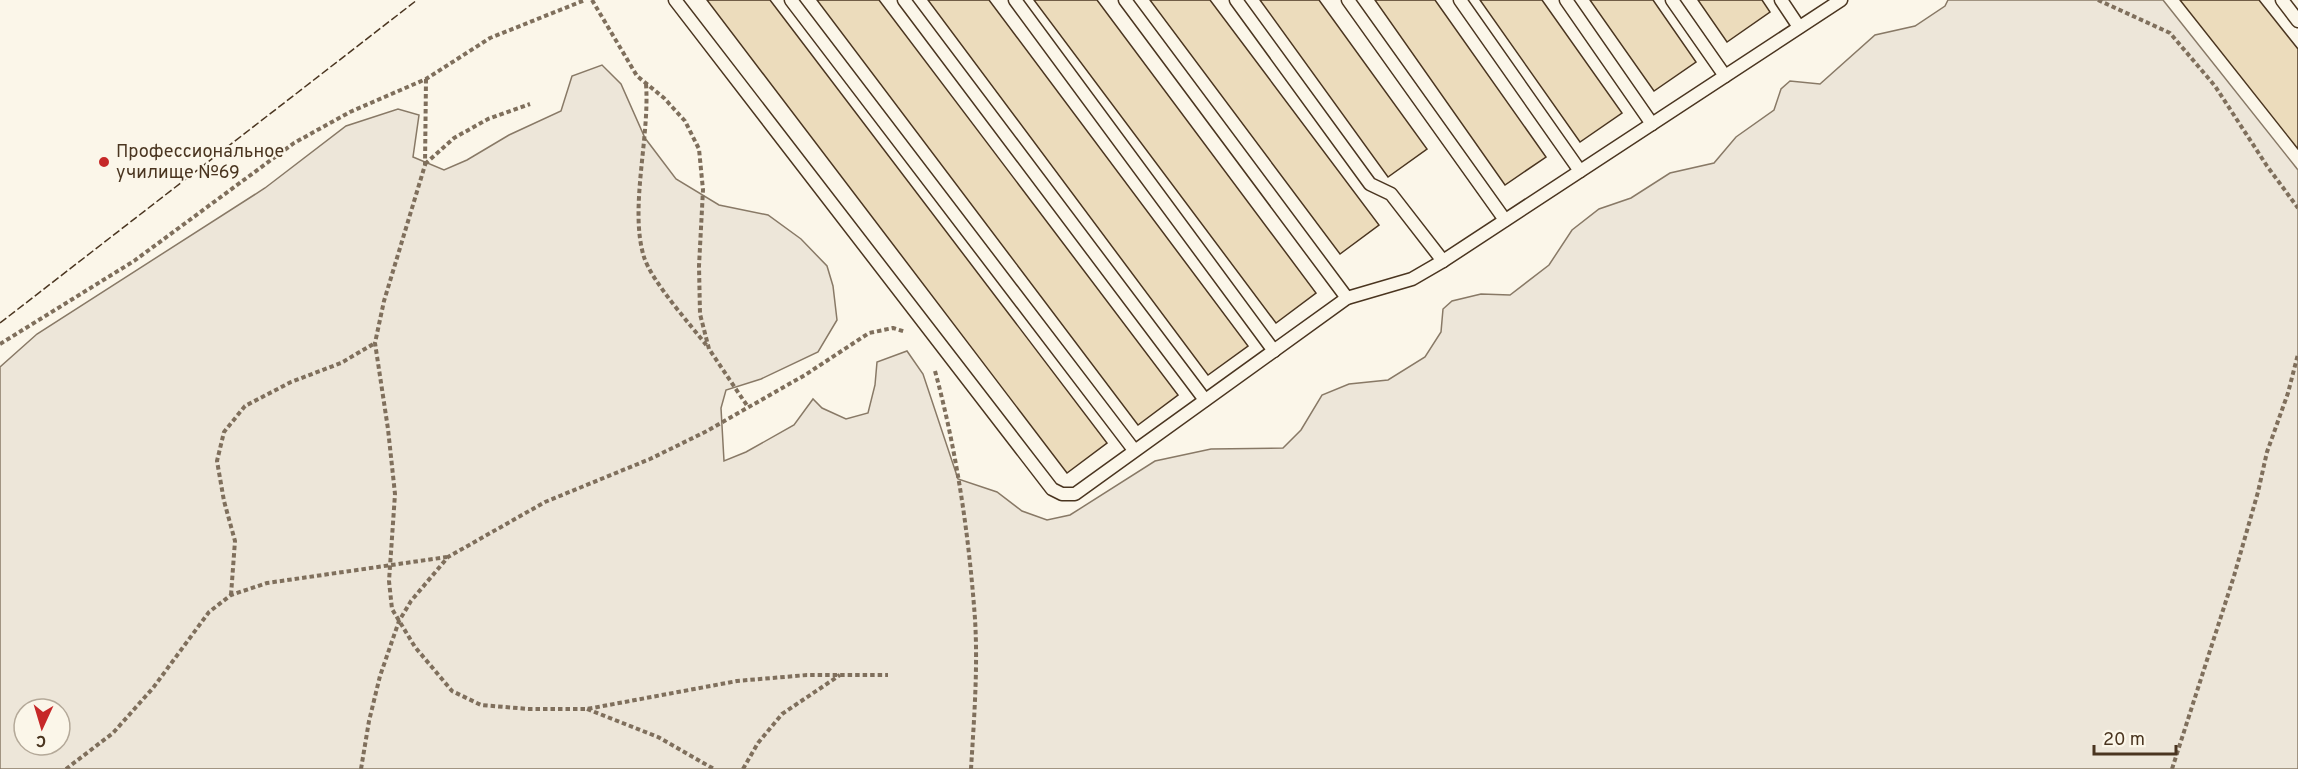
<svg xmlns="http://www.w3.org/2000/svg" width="2298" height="769" font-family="Overpass,sans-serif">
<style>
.green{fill:#ede6d9;stroke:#887966;stroke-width:1.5;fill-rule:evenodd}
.building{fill:#ecdcbc;stroke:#4a3520;stroke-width:1.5}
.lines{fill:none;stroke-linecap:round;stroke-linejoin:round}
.service-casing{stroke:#4a3520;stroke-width:15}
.path{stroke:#7f6f5c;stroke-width:4;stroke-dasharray:4.5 3;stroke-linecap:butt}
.service{stroke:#fbf6e9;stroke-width:12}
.fence{stroke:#4a3520;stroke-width:1.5;stroke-dasharray:8 3;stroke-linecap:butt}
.poi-dot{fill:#c62828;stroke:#fbf6e9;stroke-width:2}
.labels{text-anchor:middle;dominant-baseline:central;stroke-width:4.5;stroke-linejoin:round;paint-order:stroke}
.poi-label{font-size:18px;fill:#4a3520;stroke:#fbf6e9;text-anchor:start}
</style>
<rect width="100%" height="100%" fill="#fbf6e9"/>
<path class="green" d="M1948 0H2163L2298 170V769H0V367L37 334 265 188 346 126 398 109 419 115 413 157 444 170 467 160 509 135 561 111 572 76 602 65 621 84 645 138 676 179 719 205 768 215 801 239 827 266 833 286 837 320 818 352 761 379 726 390 721 408 724 461 746 452 794 425 813 399 822 408 846 419 868 413 875 385 877 362 907 351 923 374 958 479 997 492 1022 511 1047 520 1070 515 1155 461 1211 449 1283 448 1301 430 1322 395 1349 384 1388 380 1425 357 1441 332 1443 309 1452 301 1481 294 1510 295 1549 265 1572 230 1599 209 1631 198 1670 173 1714 163 1736 137 1774 110 1781 89 1790 81 1820 84 1875 35 1915 26 1945 6ZM24 709H60V745H24Z"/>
<g class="building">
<polygon points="707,0 770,0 1107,443 1067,473"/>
<polygon points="817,0 879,0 1178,395 1138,425"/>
<polygon points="928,0 989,0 1248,346 1208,375"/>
<polygon points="1034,0 1097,0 1316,293 1276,323"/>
<polygon points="1150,0 1210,0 1379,225 1340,254"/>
<polygon points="1260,0 1319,0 1427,149 1388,177"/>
<polygon points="1375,0 1435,0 1546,157 1505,185"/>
<polygon points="1480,0 1542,0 1622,113 1580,142"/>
<polygon points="1590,0 1653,0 1696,62 1654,91"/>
<polygon points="1698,0 1762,0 1770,12 1727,42"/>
<polygon points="2180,0 2259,0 2298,49 2298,149"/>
</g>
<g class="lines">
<g class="service-casing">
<g id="service">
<polyline points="675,0 1052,489 1062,494 1075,494 1347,298 1412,279 1443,261 1841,0"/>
<polyline points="791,0 1134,450"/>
<polyline points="904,0 1205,400"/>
<polyline points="1015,0 1274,351"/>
<polyline points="1125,0 1347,298"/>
<polyline points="1236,0 1370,184 1391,194 1443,261"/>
<polyline points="1348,0 1505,220"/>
<polyline points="1460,0 1580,171"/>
<polyline points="1566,0 1652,124"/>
<polyline points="1672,0 1725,76"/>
<polyline points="1781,0 1799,27"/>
<polyline points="2282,0 2298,21"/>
</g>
</g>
<g class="path">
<polyline points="592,0 637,76 664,98 685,121 699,149 703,190 699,266 700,314 709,349 748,407"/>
<polyline points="2098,0 2170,33 2215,86 2267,166 2298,208"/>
<polyline points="426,79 425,165 384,301 375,343 388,429 395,494 389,581 392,609 415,647 452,691 481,705 528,709 587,709 737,681 807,675 888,675"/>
<path d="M646 84C650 137 629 209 644 257 652 282 690 324 707 346"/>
<polyline points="425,164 454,138 488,119 530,104"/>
<polyline points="0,344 134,261 294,143 350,112 426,79 490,38 585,0"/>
<path d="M935 371C957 452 969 536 975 619 978 668 974 720 971 769"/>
<polyline points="231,595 235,541 224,501 217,461 224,432 245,406 291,382 341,363 375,343"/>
<polyline points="587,709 658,737 714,769"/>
<polyline points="66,769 113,733 153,688 209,612 231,595 267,583 447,557"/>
<polyline points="361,769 369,721 380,676 399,621 411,601 448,557 545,502 650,459 705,432 805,375 869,333 893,328 906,332"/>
<polyline points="743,769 758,743 782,714 840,675"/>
<polyline points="2172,769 2234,576 2258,492 2267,452 2288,393 2298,354"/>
</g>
<use href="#service" class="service"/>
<polyline class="fence" points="0,323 417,0"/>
</g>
<circle class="poi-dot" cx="104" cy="162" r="6"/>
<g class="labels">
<g class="poi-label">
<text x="116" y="152">Профессиональное<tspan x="116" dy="21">училище №69</tspan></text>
</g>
</g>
<g transform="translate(42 727) rotate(184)"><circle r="28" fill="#fbf6e9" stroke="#b4a999" stroke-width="1.5"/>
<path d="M0-4.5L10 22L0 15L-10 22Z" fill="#c62828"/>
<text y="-9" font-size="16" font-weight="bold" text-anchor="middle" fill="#4a3520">С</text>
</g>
<path d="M2094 745v9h82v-9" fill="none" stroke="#4a3520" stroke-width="3"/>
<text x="2103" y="745" font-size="18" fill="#4a3520" stroke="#fbf6e9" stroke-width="4.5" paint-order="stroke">20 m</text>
</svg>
